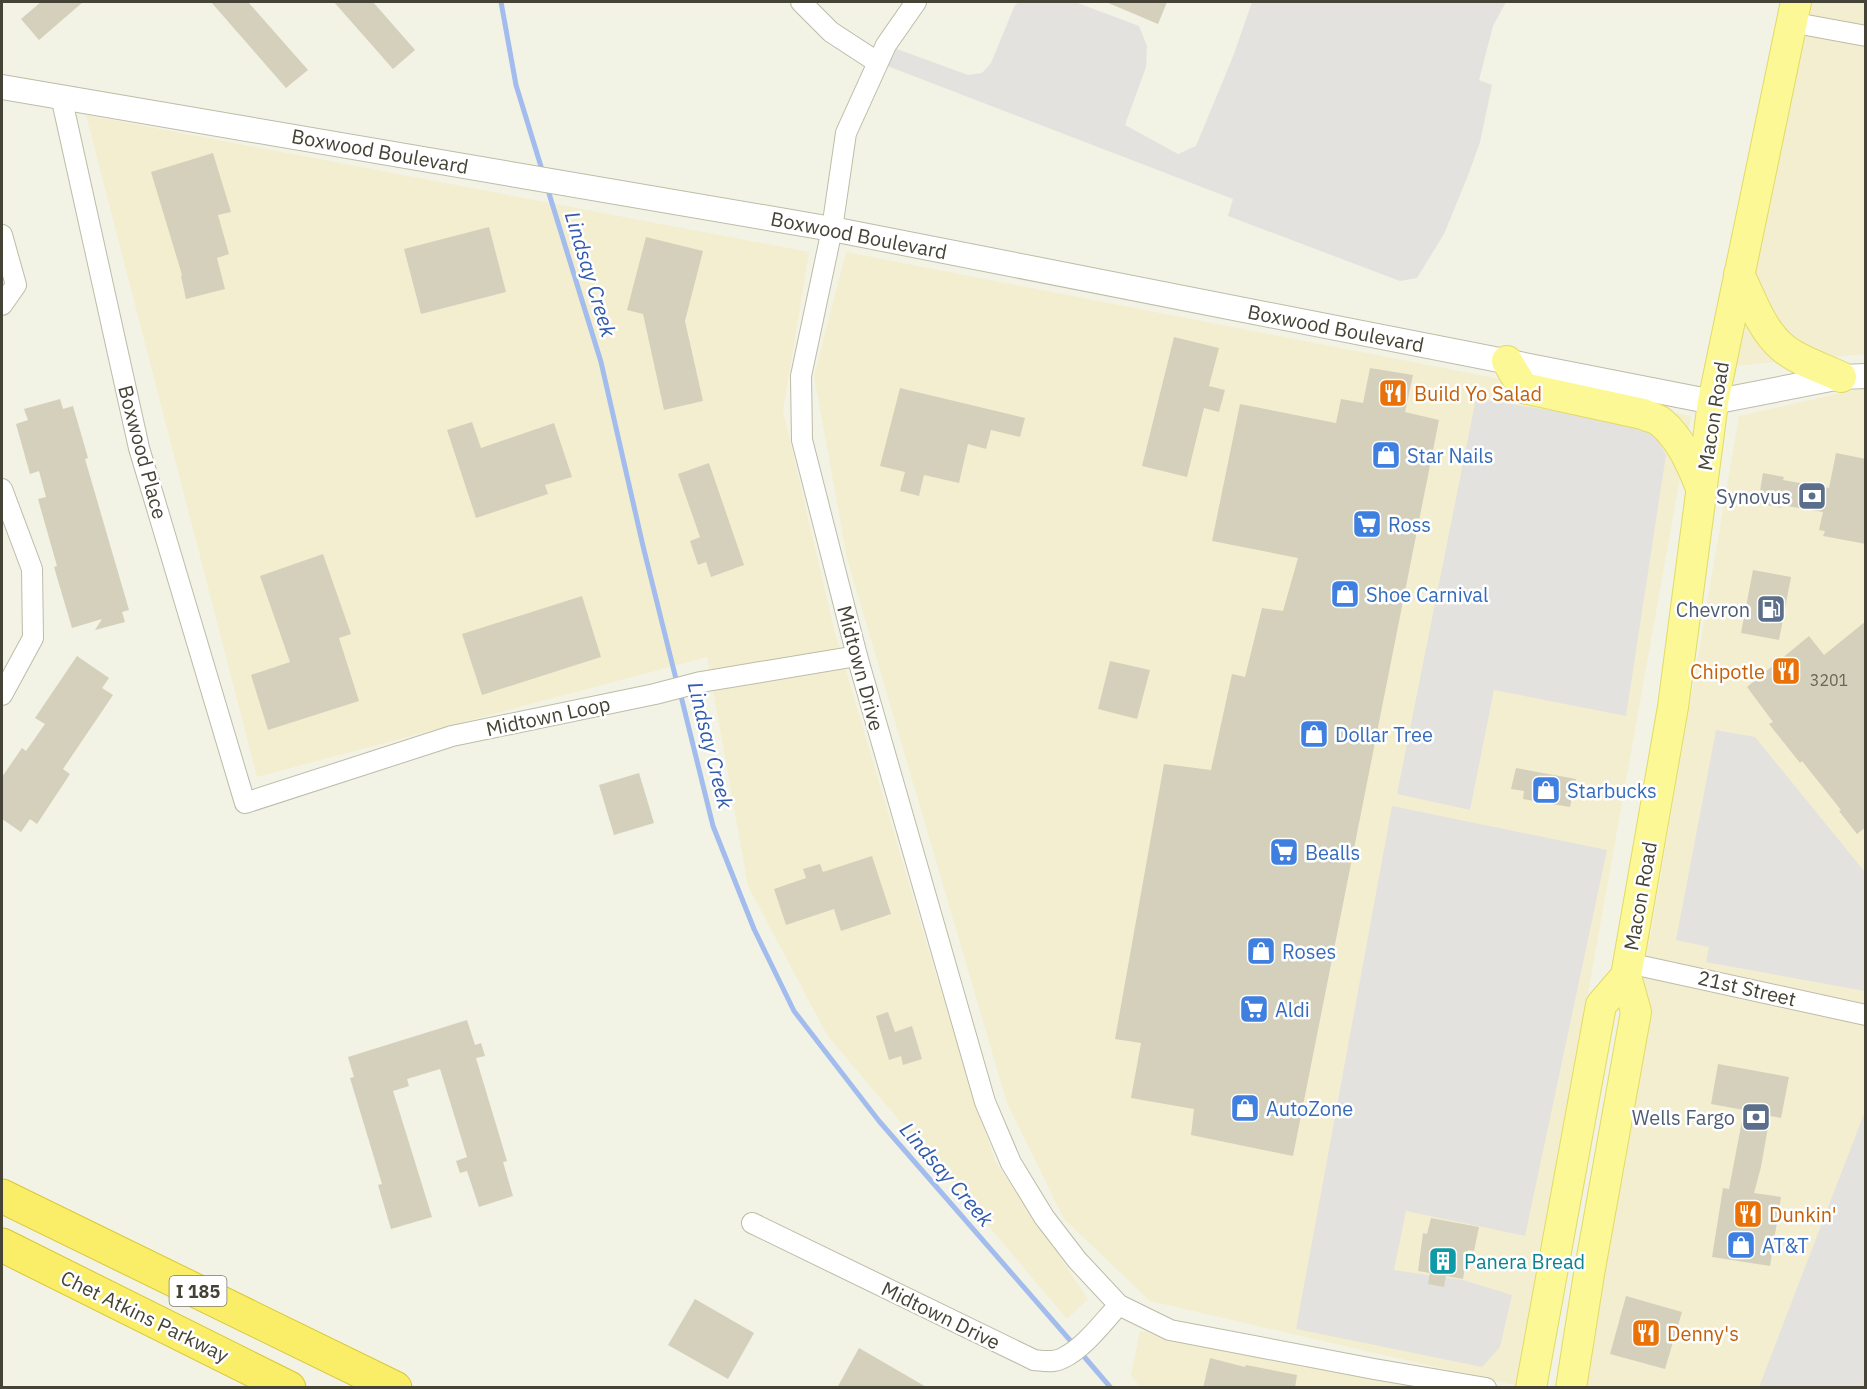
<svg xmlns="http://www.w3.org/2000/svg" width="1867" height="1389" font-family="'IBM Plex Sans',sans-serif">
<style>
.commercial{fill:#f4eed1}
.parking{fill:#e3e2de}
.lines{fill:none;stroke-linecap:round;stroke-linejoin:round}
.stream{stroke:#a3bcee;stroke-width:5}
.building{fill:#d4d0bb}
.minor-casing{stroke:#bdbca8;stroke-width:22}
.tertiary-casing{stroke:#bdbca8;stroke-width:26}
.primary-casing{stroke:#e1db65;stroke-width:32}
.motorway-casing{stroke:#d9c738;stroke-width:35}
.minor{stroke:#fff;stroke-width:20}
.tertiary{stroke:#fff;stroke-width:24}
.primary{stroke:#fcf895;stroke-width:30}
.motorway{stroke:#faee68;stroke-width:33}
.labels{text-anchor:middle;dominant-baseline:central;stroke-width:5;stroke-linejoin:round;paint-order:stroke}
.number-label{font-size:16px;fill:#696656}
.shield{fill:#fff;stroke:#7d7b72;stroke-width:1.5}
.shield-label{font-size:18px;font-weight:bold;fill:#454335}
.street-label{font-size:20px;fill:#454335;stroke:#fff}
.food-label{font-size:20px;fill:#c56008;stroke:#fff;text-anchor:start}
.shop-label{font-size:20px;fill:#366cbe;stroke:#fff;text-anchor:start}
.service-label{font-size:20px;fill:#4e5e75;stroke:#fff;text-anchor:end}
.culture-label{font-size:20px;fill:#0d838f;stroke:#fff;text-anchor:start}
.water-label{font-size:21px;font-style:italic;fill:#315aae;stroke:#fff}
</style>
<rect width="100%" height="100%" fill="#f2f2e5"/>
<g class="commercial">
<polygon points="1808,2 1865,2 1865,354 1734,366"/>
<polygon points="86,115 809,252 783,411 835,633 935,972 995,1161 1088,1299 1067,1319 827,1035 748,886 707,657 257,777"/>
<polygon points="846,252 1691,416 1518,1386 1150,1301 1064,1219 1007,1103 847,558 814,376"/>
<polygon points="1858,389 1865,389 1865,1387 1573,1388 1739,416"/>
<polygon points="1140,1331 1432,1387 1141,1388 1131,1375"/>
</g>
<g class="parking">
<polygon points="1020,2 1075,2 1139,26 1147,46 1146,67 1125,125 1178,154 1196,146 1234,54 1252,2 1506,2 1493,26 1479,80 1492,85 1480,142 1469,173 1444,234 1417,278 1400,281 1228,216 1233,199 877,62 886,45 968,75 982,73 991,63 1015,5"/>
<polygon points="1476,398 1637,425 1655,435 1666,455 1626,716 1494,690 1470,810 1397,794"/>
<polygon points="1716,730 1755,737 1865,872 1865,991 1706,962 1709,947 1676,940"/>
<polygon points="1392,806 1607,850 1525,1236 1406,1211 1394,1270 1463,1280 1512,1295 1500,1347 1482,1367 1296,1329"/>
<polygon points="1865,1111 1865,1387 1759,1387"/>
</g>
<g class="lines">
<g class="stream">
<polyline points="501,2 516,85 543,173"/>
<polyline points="547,187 601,362 643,546 677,683"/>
<polyline points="680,692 713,826 754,929 794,1011 879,1121 1075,1346"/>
<polyline points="1081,1353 1111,1388"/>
</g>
</g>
<g class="building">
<polygon points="41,2 83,2 39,40 21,19"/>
<polygon points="211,2 248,2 308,70 286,88"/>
<polygon points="334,2 373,2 415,50 393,69"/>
<polygon points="1106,2 1167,2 1158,24"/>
<polygon points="213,153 231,212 218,215 229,254 217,258 225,289 186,299 181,276 182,275 151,172"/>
<polygon points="489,227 506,292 421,314 404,249"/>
<polygon points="646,237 703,251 685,321 703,401 664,410 643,314 627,310"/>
<polygon points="1174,337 1219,348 1209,386 1225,390 1219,412 1204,408 1187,477 1142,466"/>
<polygon points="1370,368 1413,375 1405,412 1439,420 1293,1156 1191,1135 1194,1109 1131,1098 1141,1043 1115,1039 1164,764 1211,770 1232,674 1245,677 1262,608 1283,611 1298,558 1212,541 1240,404 1336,423 1341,399 1363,403"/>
<polygon points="900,388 1025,418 1020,437 991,430 986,449 968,444 959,483 924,475 919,496 900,491 905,472 880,466"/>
<polygon points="60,399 63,409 73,406 88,458 85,459 129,610 122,612 125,622 95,630 102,619 72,628 54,567 57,566 38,499 46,497 39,471 30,474 16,424 28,420 24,409"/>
<polygon points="472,422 481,448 554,423 572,477 545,485 548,494 476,518 447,430"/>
<polygon points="1836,453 1866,459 1866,544 1823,536 1825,531 1819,530 1823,512 1781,505 1781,508 1758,503 1763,473 1784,477 1783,480 1829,488"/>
<polygon points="709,463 744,565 711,577 706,562 698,565 690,541 700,537 678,474"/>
<polygon points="323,554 351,634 339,638 359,701 268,730 251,675 290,662 260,576"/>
<polygon points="1753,570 1791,577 1779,640 1741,633"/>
<polygon points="582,596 601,657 482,695 462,634"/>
<polygon points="1866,621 1866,827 1857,834 1839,811 1841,810 1802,761 1800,763 1769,724 1773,722 1747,687 1809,636 1824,655"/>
<polygon points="77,656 109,678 102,688 113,695 63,769 70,774 37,824 30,819 21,832 2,819 2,777 22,748 26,751 45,724 35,718"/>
<polygon points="1110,661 1150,670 1137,719 1098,709"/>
<polygon points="1516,768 1576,779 1570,807 1523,799 1524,791 1511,789"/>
<polygon points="639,773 654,823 614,835 599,785"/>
<polygon points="872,856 891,914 841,931 834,909 786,925 774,889 806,878 803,869 820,864 823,872"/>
<polygon points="888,1012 895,1032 912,1026 922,1059 903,1065 901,1056 889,1060 876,1016"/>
<polygon points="467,1020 475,1045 481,1043 485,1056 476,1058 507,1161 503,1162 513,1196 479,1207 467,1171 460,1173 456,1161 467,1157 440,1069 407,1079 409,1086 393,1091 432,1217 391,1229 378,1185 382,1184 350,1078 354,1077 348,1057"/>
<polygon points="1718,1064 1789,1077 1781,1118 1770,1116 1761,1167 1754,1193 1781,1197 1770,1266 1712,1257 1723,1188 1729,1189 1744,1110 1711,1104"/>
<polygon points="1431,1218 1479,1227 1474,1251 1468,1250 1463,1279 1446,1276 1444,1287 1428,1284 1430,1273 1418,1271 1423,1233 1427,1234"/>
<polygon points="1626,1296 1682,1312 1665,1369 1610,1354"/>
<polygon points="695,1299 754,1333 728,1379 668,1345"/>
<polygon points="859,1348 928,1388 837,1388"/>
<polygon points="1210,1358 1245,1367 1246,1365 1297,1375 1295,1388 1203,1388"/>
</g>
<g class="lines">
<g class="minor-casing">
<g id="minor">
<polyline points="801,2 831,32 877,62"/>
<polyline points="916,2 886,45 846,133 832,229 801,376 802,440 857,656 985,1102 1011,1163 1044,1217 1077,1260 1119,1305 1170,1330 1374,1369 1486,1388"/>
<polyline points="1790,22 1866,36"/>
<polyline points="61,96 139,448 245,803 452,736 655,694 701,682 857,656"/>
<polyline points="2,235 16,285 2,305"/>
<polyline points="2,489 32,569 33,638 2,695"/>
<polyline points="1628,963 1866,1015"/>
<path d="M752 1223 1034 1360C1044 1361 1054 1363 1063 1358 1085 1347 1102 1323 1119 1305"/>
</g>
</g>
<g class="tertiary-casing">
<polyline id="tertiary" points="2,87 832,229 1713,402 1841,377 1866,376"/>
</g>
<g class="primary-casing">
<g id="primary">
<path d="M1739 274C1751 298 1761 329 1782 347 1796 360 1823 368 1841 377"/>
<path d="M1507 361 1523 388 1643 414C1649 417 1656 418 1661 422 1681 439 1692 465 1701 488"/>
<polyline points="1531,1388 1601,1005 1626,976"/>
<polyline points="1571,1388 1589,1274 1636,1012 1626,976 1673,707 1713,402 1796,2"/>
</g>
</g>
<g class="motorway-casing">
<g id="motorway">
<polyline points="2,1196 395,1388"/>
<polyline points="2,1245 289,1388"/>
</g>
</g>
<use href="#minor" class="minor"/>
<use href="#tertiary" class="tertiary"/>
<use href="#primary" class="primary"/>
<use href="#motorway" class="motorway"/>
</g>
<defs>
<g id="restaurant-square" transform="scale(1.5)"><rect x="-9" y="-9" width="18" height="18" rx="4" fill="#e8710a" stroke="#fff"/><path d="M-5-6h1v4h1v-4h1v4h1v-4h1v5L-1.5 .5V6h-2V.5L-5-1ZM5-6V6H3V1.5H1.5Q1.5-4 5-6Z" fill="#fff"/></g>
<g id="shop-square" transform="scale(1.5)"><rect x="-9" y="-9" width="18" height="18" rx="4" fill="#3f7fe0" stroke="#fff"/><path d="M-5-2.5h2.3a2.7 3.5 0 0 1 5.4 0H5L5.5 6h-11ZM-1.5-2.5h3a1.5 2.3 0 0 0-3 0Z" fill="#fff"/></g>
<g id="bank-square" transform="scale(1.5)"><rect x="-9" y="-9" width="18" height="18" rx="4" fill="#5c6f8a" stroke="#fff"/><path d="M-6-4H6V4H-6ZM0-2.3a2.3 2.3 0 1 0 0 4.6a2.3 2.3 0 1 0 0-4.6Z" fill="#fff"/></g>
<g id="supermarket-square" transform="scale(1.5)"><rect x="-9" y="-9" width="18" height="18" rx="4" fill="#3f7fe0" stroke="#fff"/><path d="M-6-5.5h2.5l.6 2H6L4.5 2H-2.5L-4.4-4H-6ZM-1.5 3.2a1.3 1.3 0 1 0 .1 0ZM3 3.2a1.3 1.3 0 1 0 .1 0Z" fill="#fff"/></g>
<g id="fuel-square" transform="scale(1.5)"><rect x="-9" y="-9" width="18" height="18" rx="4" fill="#5c6f8a" stroke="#fff"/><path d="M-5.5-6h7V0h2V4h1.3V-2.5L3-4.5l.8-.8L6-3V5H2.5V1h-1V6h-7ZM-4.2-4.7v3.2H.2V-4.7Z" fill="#fff"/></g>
<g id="building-square" transform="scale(1.5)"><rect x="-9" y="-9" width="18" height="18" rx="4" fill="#0f9aa8" stroke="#fff"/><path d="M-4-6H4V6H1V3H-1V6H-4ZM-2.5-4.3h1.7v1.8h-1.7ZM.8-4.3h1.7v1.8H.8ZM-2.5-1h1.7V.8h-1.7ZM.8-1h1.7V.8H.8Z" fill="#fff"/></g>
</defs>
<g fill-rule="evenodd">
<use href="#restaurant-square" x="1393" y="393"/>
<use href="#shop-square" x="1386" y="455"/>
<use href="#bank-square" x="1812" y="496"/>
<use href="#supermarket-square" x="1367" y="524"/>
<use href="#shop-square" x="1345" y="594"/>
<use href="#fuel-square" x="1771" y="609"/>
<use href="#restaurant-square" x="1786" y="671"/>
<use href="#shop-square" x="1314" y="734"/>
<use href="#shop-square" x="1546" y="790"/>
<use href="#supermarket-square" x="1284" y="852"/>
<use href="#shop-square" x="1261" y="951"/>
<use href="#supermarket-square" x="1254" y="1009"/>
<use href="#shop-square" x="1245" y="1108"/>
<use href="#bank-square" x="1756" y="1117"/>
<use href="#restaurant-square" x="1748" y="1214"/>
<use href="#shop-square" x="1741" y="1245"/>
<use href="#building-square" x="1443" y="1261"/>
<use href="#restaurant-square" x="1646" y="1333"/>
</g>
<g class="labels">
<g class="number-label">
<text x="1829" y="680">3201</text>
</g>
<rect class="shield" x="169.5" y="1276" width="57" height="30" rx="4.5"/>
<g class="shield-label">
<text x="198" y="1291">I 185</text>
</g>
<g class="street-label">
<text transform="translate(380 151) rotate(10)">Boxwood Boulevard</text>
<text transform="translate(859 235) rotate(11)">Boxwood Boulevard</text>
<text transform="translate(1336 328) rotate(11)">Boxwood Boulevard</text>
<text transform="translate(1713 416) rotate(-81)">Macon Road</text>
<text transform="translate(143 452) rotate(75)">Boxwood Place</text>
<text transform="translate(861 668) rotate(75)">Midtown Drive</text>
<text transform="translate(548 716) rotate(-12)">Midtown Loop</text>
<text transform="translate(1640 896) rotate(-80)">Macon Road</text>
<text transform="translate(1747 988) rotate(13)">21st Street</text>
<text transform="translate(941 1315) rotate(26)">Midtown Drive</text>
<text transform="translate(145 1316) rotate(26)">Chet Atkins Parkway</text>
</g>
<g class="food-label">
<text x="1414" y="393">Build Yo Salad</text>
<text x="1765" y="671" text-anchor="end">Chipotle</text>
<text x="1769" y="1214">Dunkin'</text>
<text x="1667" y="1333">Denny's</text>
</g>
<g class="shop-label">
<text x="1407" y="455">Star Nails</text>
<text x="1388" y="524">Ross</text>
<text x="1366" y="594">Shoe Carnival</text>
<text x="1335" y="734">Dollar Tree</text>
<text x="1567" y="790">Starbucks</text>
<text x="1305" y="852">Bealls</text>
<text x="1282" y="951">Roses</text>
<text x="1275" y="1009">Aldi</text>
<text x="1266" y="1108">AutoZone</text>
<text x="1762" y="1245">AT&amp;T</text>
</g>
<g class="service-label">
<text x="1791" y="496">Synovus</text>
<text x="1750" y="609">Chevron</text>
<text x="1735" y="1117">Wells Fargo</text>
</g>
<g class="culture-label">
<text x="1464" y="1261">Panera Bread</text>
</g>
<g class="water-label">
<text transform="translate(591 274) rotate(73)">Lindsay Creek</text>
<text transform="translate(711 745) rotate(76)">Lindsay Creek</text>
<text transform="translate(947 1174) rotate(49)">Lindsay Creek</text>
</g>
</g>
<rect width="1867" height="1389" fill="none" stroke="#454335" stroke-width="6"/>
</svg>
